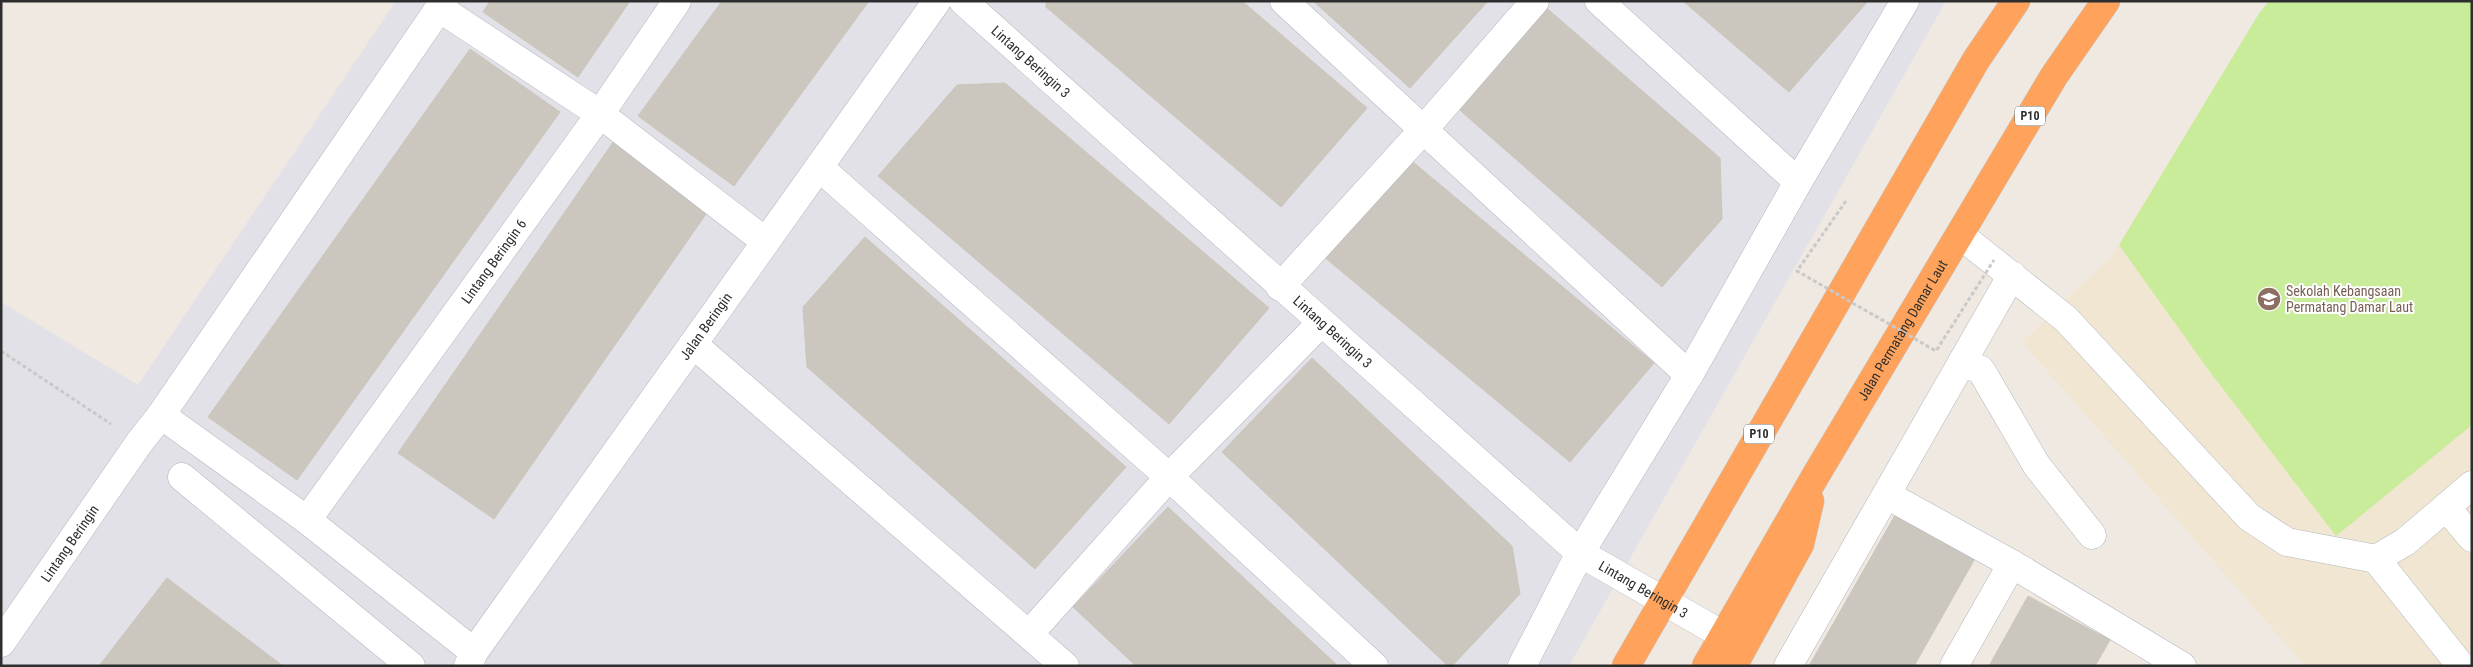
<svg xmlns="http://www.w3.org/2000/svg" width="2473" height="667" font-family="'Roboto Condensed',sans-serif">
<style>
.industrial{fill:#e3e1e8}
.education{fill:#f0e6d1}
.pitch{fill:#c9ec9a}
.building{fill:#cbc7bf;stroke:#cbc5ba}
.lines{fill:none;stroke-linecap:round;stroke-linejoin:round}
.minor-casing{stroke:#b4b7c1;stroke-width:29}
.highway-casing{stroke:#c9c9c9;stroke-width:29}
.path{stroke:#c9c9c9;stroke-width:3;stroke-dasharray:4 2.5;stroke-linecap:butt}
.minor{stroke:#fff;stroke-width:28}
.highway{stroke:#ffa35c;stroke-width:28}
.path-bridge{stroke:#c9c9c9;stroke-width:3;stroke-dasharray:4 2.5;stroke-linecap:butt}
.labels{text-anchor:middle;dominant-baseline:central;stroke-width:4;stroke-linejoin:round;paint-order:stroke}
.shield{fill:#fff;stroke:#6d6d6d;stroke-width:1}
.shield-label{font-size:12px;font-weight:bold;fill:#2e2e2e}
.street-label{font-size:14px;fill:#2e2e2e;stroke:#fff}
.education-label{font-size:14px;fill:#785e54;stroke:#fff;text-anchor:start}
</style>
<rect width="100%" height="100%" fill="#efe9e1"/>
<polygon class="industrial" points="396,1 1946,1 1569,666 1,666 1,302 138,385"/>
<polygon class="education" points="2269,1 2472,1 2472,666 2305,666 2022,342 2112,256 2258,15"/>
<polygon class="pitch" points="2269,1 2472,1 2472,425 2336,536 2210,372 2119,245 2258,15"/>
<g class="building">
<polygon points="490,1 630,1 578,77 483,12"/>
<polygon points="722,1 869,1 734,186 638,116"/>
<polygon points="1046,1 1242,1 1367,108 1281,207 1046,7"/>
<polygon points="1313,1 1488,1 1410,88"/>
<polygon points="1683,1 1868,1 1789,92"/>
<polygon points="1543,5 1720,158 1722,219 1662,287 1454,105"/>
<polygon points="470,49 560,112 297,480 208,417"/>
<polygon points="1005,83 1269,308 1169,424 878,176 957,85"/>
<polygon points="616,138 713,204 494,519 398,453"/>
<polygon points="1407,157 1654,363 1570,462 1323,256"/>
<polygon points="865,237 1126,467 1035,569 807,367 803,307"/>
<polygon points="1312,358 1512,546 1520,594 1452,666 1448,666 1222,452"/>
<polygon points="1168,507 1338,666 1136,666 1073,607"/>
<polygon points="1898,510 1977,555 1914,666 1809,666"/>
<polygon points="167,578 283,666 99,666"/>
<polygon points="2028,596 2110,640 2095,666 1989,666"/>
</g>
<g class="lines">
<g class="minor-casing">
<g id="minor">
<path id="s1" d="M963 1 1580 553 1723 635"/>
<polyline points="1284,1 1689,375"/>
<polyline points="1599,1 1798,182"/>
<polyline points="439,8 600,114 766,242"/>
<polyline points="819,167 1169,477 1374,666"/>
<polyline points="1960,235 2066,319 2249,517 2287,542 2376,559 2405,542 2472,485"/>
<polyline points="1280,287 1424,129 1535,1"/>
<polyline points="693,344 1065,666"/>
<polyline points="1962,362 1981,370 2037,466 2092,535"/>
<polyline points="161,415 307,520 474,652"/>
<polyline points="182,477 411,666"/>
<polyline points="1887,495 2012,564 2182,666"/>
<polyline points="2446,507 2472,538"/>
<path id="s2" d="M307 520 600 114 677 1"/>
<polyline points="2376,559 2461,666"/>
<polyline points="1030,633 1169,477 1321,323"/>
<path id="s3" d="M1 643 139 443 161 415 444 1"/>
<path id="s4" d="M468 666 474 652 937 1"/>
<polyline points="1522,666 1580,553 1689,375 1798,182 1905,1"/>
<polyline points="1788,666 2012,275"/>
<polyline points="1954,666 2012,564"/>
</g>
</g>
<g class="highway-casing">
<g id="highway">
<polyline points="1626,666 1976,60 2016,1"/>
<path id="s5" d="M1706 666 1816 475 2054 76 2106 1"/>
<polyline points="1733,666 1800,544 1810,501"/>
</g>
</g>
<polyline class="path" points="1,351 111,424"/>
<use href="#minor" class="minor"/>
<use href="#highway" class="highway"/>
<polyline class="path-bridge" points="1846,201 1797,271 1936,351 1994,260"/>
</g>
<defs>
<g id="school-disc" transform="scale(1.25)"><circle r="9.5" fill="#8d6e63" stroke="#fff"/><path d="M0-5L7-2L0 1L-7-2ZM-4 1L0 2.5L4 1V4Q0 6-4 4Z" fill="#fff"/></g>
</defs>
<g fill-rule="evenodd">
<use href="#school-disc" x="2269" y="299"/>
</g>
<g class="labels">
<g class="shield">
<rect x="2015" y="106.5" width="30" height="19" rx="4"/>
<rect x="1744" y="424.5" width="30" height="19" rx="4"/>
</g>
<g class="shield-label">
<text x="2030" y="116">P10</text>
<text x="1759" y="434">P10</text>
</g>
<g class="street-label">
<text stroke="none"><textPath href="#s1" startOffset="91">Lintang Beringin 3</textPath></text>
<text stroke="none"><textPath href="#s2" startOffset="319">Lintang Beringin 6</textPath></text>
<text stroke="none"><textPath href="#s4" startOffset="415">Jalan Beringin</textPath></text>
<text stroke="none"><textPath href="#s5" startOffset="389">Jalan Permatang Damar Laut</textPath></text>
<text stroke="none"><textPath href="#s1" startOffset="496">Lintang Beringin 3</textPath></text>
<text stroke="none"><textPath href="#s3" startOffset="121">Lintang Beringin</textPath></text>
<text stroke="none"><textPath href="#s1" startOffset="901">Lintang Beringin 3</textPath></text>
</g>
<g class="education-label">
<text x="2286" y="291">Sekolah Kebangsaan<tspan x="2286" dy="16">Permatang Damar Laut</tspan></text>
</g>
</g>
<rect width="2473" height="667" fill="none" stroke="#2e2e2e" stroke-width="5"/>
</svg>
